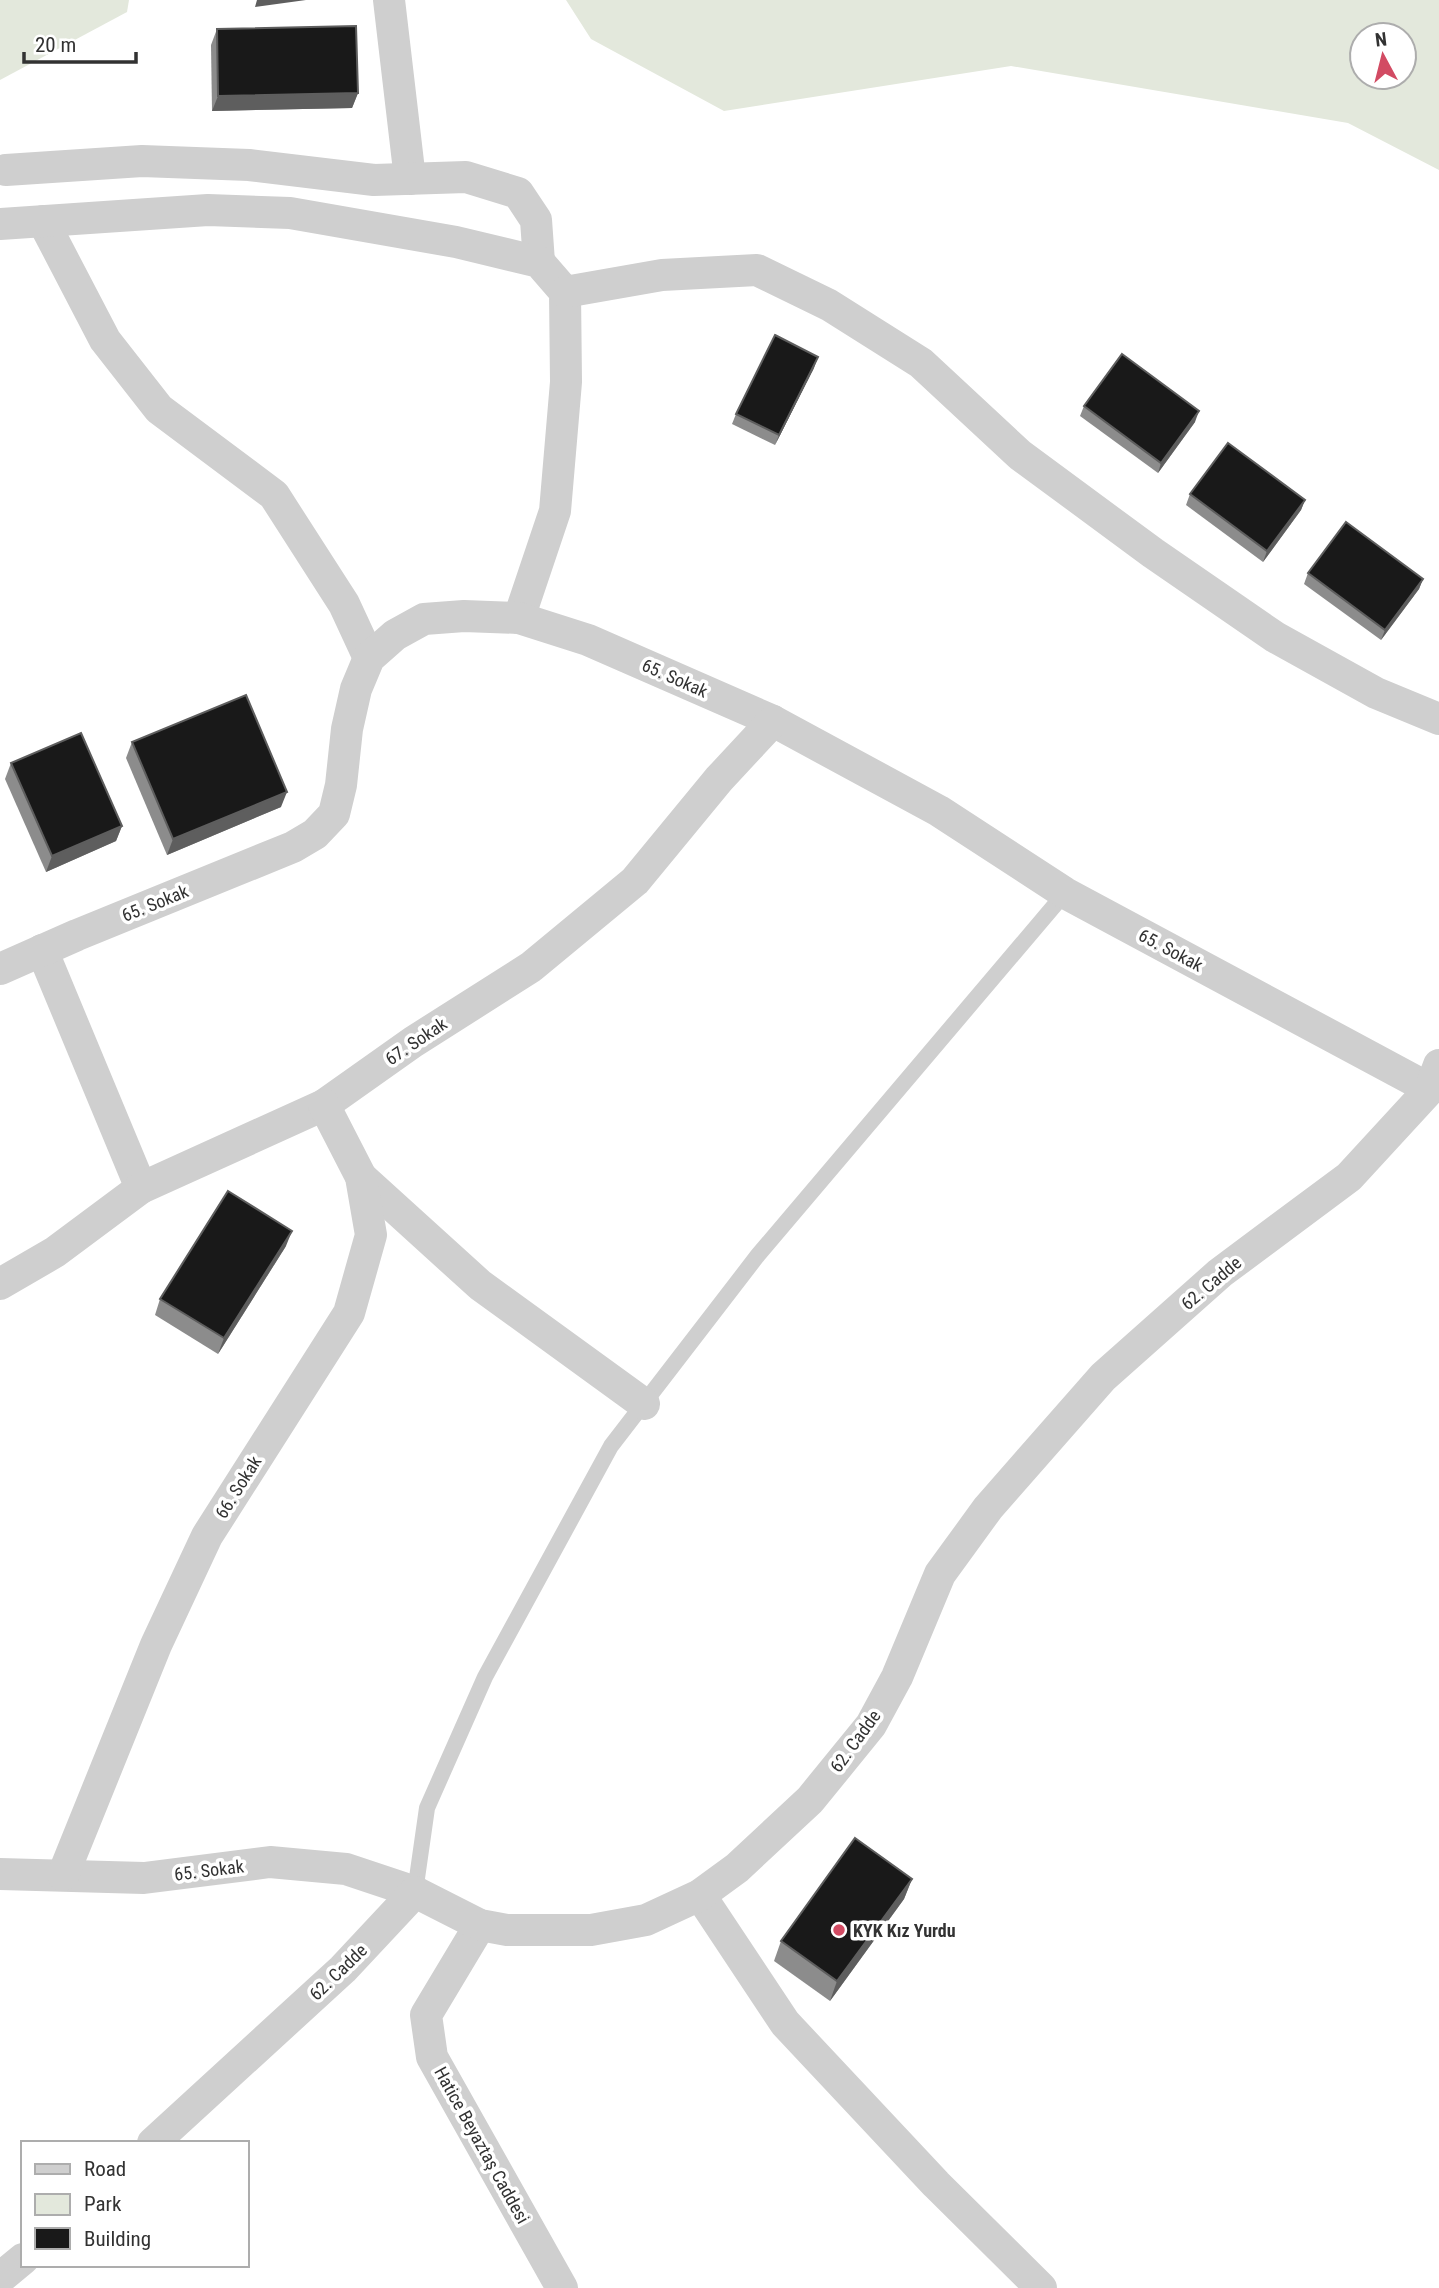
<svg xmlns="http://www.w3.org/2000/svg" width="1439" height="2288" font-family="'Roboto Condensed',sans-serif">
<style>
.green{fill:#e3e8dc;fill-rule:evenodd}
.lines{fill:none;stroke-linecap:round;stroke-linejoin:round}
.lane{stroke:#cfcfcf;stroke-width:16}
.street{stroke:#cfcfcf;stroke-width:32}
.wall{fill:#8c8c8c}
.shaded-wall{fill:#5e5e5e}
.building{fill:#191919;stroke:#5e5e5e;stroke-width:2}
.poi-dot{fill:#d24b63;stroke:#fff;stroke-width:2.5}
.labels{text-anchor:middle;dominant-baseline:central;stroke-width:7;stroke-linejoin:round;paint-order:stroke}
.street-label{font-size:18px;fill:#323232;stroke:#fff}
.poi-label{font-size:18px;font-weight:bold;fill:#323232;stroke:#fff;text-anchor:start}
</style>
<rect width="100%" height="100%" fill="#fff"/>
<g class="green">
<polygon points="0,0 129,0 127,12 0,80"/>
<path d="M566 0H1439V170L1348 123 1011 66 724 111 591 39ZM1362 35H1404V77H1362Z"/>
</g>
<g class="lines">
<polyline class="lane" points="415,1892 427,1808 485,1677 611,1446 758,1255 1065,893"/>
<g class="street">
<polyline points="389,0 410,179"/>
<polyline points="6,170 142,161 249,165 374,180 466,177 518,193 536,220 539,262"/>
<polyline points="43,221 105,340 159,409 274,495 344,604 369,658"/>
<polyline points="0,224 208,210 290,213 456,242 539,262 565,292 566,382 555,511 519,618"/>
<polyline points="565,292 662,275 757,270 829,305 921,363 1020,455 1153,553 1275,637 1376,693 1439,719"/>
<polyline points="42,950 141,1188"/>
<polyline points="0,969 77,935 293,847 315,834 334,814 341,785 347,729 356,689 369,658 395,635 424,619 464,616 519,618 588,640 773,721 939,811 1065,893 1430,1089"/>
<polyline points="361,1177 480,1285 644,1404"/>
<polyline points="0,1284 55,1252 141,1188 324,1105 413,1042 531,967 635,881 719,779 773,721"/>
<polyline points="0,1874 144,1878 270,1862 346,1869 415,1892"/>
<polyline points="63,1875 156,1645 207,1536 349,1313 371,1235 361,1177 324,1105"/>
<polyline points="700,1895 785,2023 936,2184 1041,2288"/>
<polyline points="480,1925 426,2015 432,2057 562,2288"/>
<polyline points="153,2143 343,1969 415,1892 480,1925 507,1930 591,1930 646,1920 700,1895 737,1868 810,1800 871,1725 897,1677 940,1574 988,1508 1103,1377 1220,1273 1349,1177 1430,1089 1439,1065"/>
<polyline points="0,2278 23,2259"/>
</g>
</g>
<g class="wall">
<polygon points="217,29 358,93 352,108 212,111 211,45"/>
<polygon points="814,368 775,445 732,424 736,414"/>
<polygon points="1084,406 1195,422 1158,473 1080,416"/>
<polygon points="1190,494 1305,500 1301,510 1263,562 1186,505"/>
<polygon points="1308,573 1423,579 1419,589 1381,640 1304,584"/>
<polygon points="132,742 281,807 167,855 126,758"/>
<polygon points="11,763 122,826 116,841 46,872 5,779"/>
<polygon points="286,1246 218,1354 155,1315 160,1299"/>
<polygon points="912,1879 904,1899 830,2001 774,1961 781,1941"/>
</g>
<g class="shaded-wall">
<polygon points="257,0 306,0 255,7"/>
<polygon points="358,93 352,108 212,111 218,96"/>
<polygon points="818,357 814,368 775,445 779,435"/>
<polygon points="1199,411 1195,422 1158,473 1161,463"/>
<polygon points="1305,500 1301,510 1263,562 1267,551"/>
<polygon points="1423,579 1419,589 1381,640 1385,630"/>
<polygon points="287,792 281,807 167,855 173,839"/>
<polygon points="122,826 116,841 46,872 52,856"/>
<polygon points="292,1231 286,1246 218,1354 224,1338"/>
<polygon points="912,1879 904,1899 830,2001 837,1981"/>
</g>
<g class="building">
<polygon points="356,26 358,93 218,96 217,29"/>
<polygon points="775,335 818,357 779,435 736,414"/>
<polygon points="1122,354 1199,411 1161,463 1084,406"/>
<polygon points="1228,443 1305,500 1267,551 1190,494"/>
<polygon points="1346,522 1423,579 1385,630 1308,573"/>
<polygon points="246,695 287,792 173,839 132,742"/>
<polygon points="81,733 122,826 52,856 11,763"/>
<polygon points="228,1191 292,1231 224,1338 160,1299"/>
<polygon points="855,1838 912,1879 837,1981 781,1941"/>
</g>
<circle class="poi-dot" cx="839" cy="1930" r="7"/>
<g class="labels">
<g class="street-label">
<text transform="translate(675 678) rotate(24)">65. Sokak</text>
<text transform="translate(155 903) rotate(-22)">65. Sokak</text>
<text transform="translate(1171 950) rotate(28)">65. Sokak</text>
<text transform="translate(416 1041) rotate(-34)">67. Sokak</text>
<text transform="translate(1211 1283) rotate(-40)">62. Cadde</text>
<text transform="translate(238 1487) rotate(-58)">66. Sokak</text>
<text transform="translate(855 1741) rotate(-54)">62. Cadde</text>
<text transform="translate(209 1870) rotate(-7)">65. Sokak</text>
<text transform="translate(338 1972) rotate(-44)">62. Cadde</text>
<text transform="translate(482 2145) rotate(61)">Hatice Beyaztaş Caddesi</text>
</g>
<g class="poi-label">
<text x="853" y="1930">KYK Kız Yurdu</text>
</g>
</g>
<rect x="21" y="2141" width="228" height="126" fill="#ffffff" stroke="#adadad" stroke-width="2"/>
<rect x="35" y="2164" width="35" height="10" fill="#cfcfcf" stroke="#adadad" stroke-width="2"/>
<text x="84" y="2176" font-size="21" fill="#323232">Road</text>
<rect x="35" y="2194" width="35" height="21" fill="#e3e8dc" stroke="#adadad" stroke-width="2"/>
<text x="84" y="2211" font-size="21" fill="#323232">Park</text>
<rect x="35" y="2228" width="35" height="21" fill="#191919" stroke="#adadad" stroke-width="2"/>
<text x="84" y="2246" font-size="21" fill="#323232">Building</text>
<g transform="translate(1383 56) rotate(353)"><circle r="33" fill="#ffffff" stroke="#adadad" stroke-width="2"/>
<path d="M0-5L12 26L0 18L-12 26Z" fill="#d24b63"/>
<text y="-10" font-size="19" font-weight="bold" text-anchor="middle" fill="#323232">N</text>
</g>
<path d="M24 52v10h112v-10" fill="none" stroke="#323232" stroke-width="3.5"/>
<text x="35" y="52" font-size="21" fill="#323232" stroke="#ffffff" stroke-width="5" paint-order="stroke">20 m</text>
</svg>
